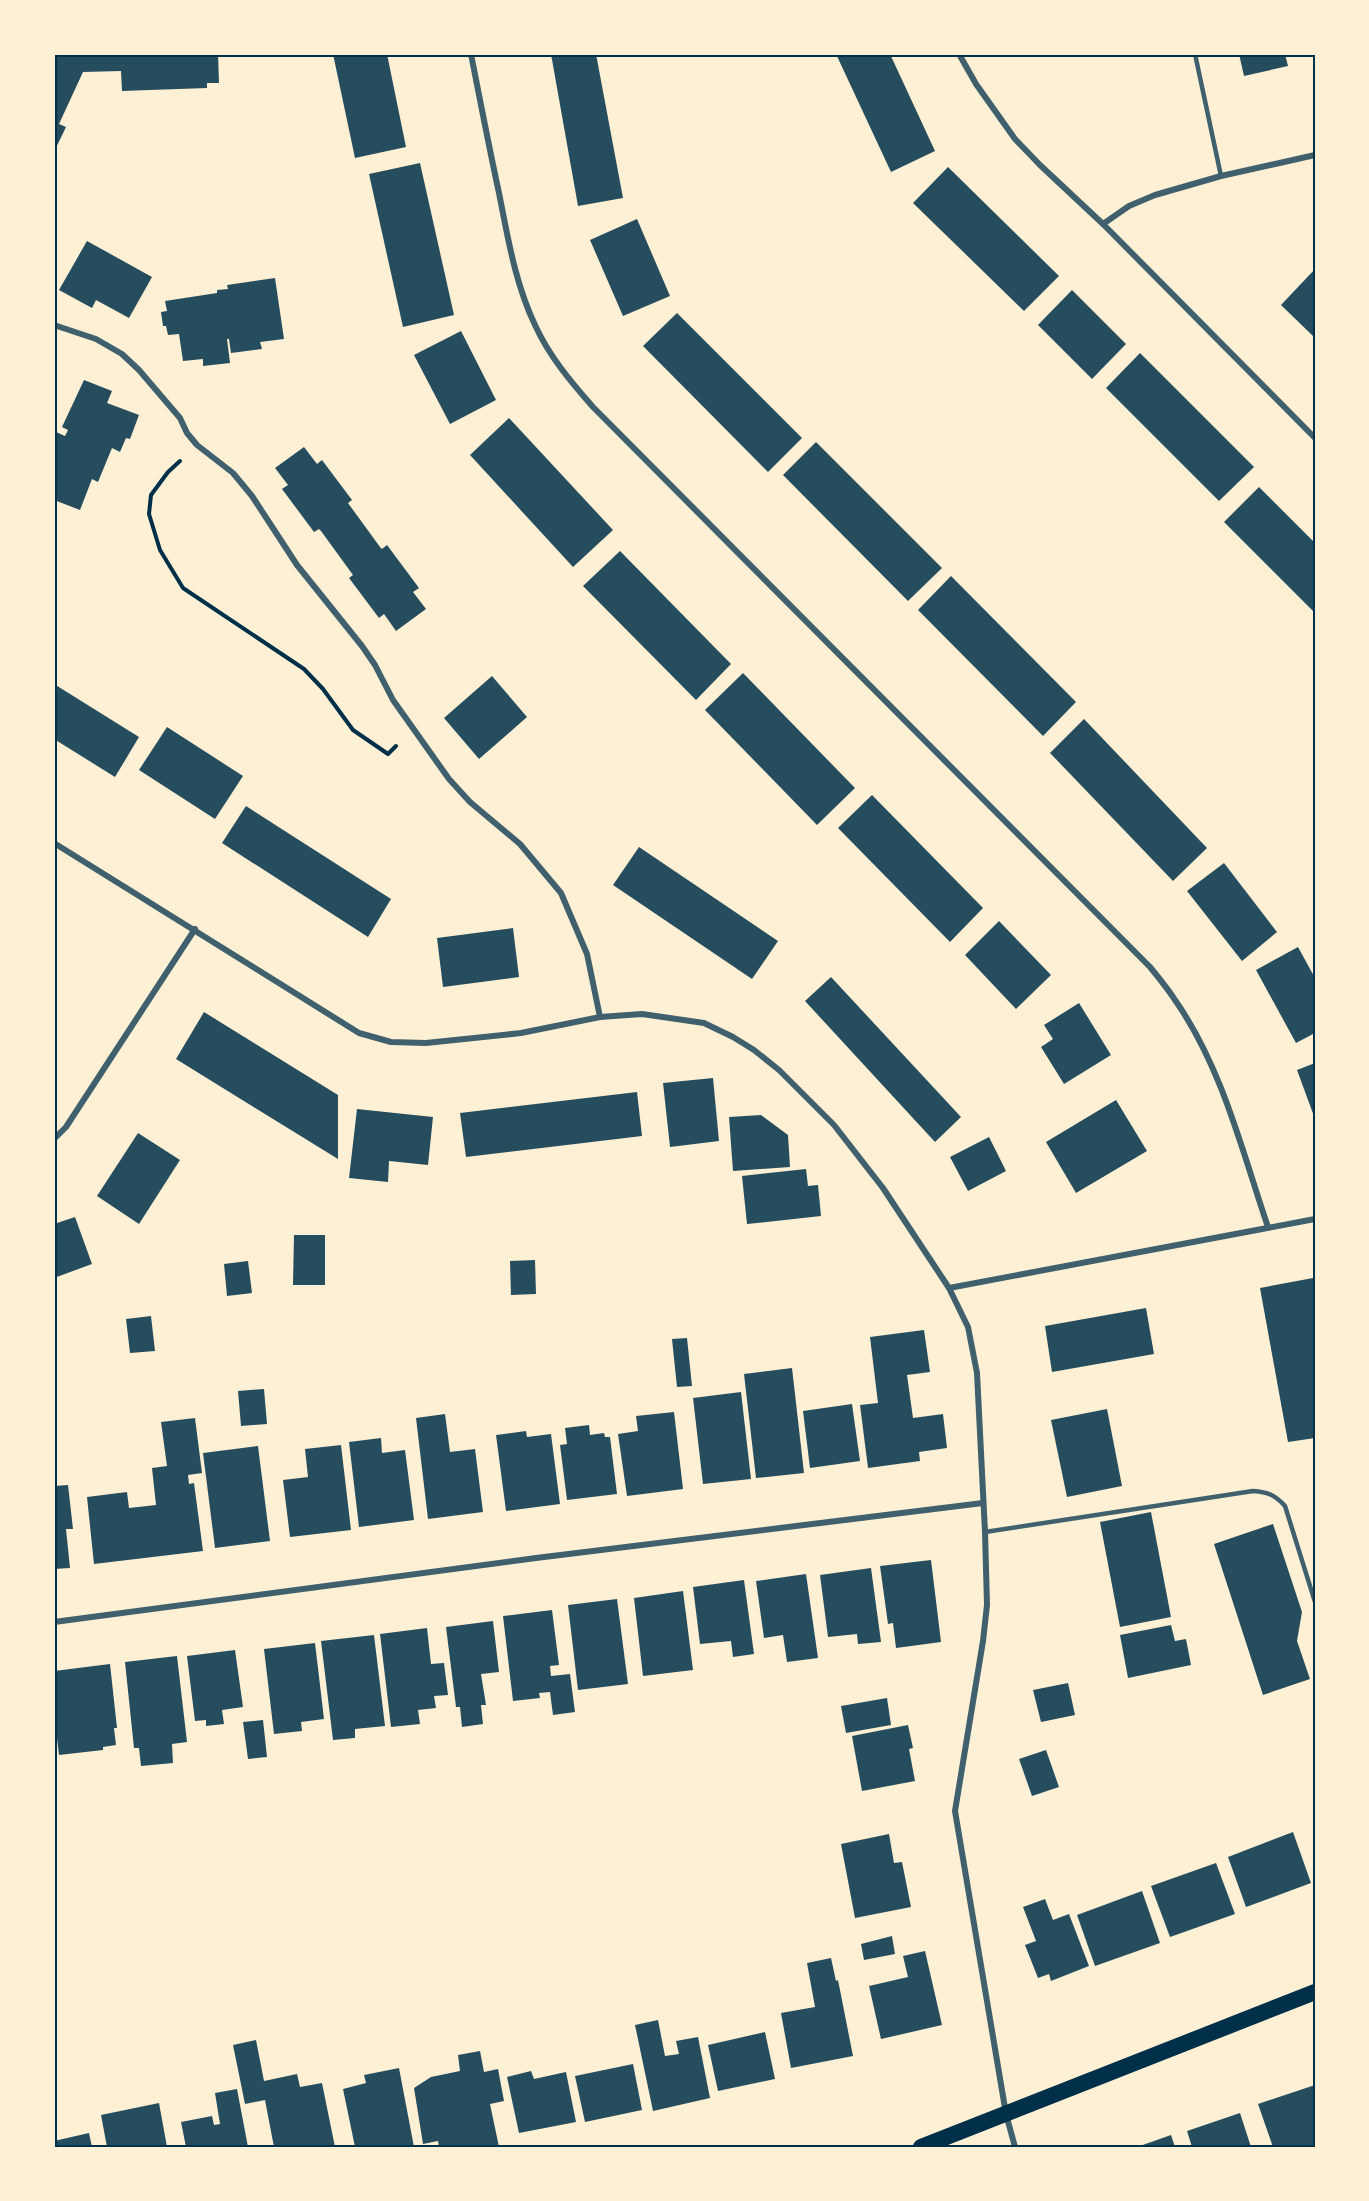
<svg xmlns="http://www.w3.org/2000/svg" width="1369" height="2201" font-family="'PT Serif',serif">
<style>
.building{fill:#264d5e}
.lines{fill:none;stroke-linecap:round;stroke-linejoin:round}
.path{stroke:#003049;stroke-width:4}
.service{stroke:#3f606c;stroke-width:4.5}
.minor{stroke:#3f606c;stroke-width:6}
.trunk{stroke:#003049;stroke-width:16}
.neatline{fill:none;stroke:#003049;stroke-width:2}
</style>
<rect width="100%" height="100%" fill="#fdf0d5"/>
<g class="building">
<polygon points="55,54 218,54 219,83 207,83 207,88 122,91 121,71 83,72 59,124 66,127 54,152"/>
<polygon points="333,54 387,54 406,147 355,158"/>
<polygon points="551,54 596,54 623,198 578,206"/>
<polygon points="836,54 890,54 935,151 891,172"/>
<polygon points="1239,54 1285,54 1288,66 1244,76"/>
<polygon points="420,163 454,315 403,327 369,174"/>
<polygon points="948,167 1059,276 1024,311 913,203"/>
<polygon points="637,219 670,296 623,316 590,240"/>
<polygon points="87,241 152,277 129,318 96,300 92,308 59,290"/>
<polygon points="1315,269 1315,338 1281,305"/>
<polygon points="275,278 284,339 260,342 262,349 231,353 229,339 227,339 230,363 203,366 203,359 183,361 179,334 168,335 166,326 163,326 161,312 167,311 165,301 217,293 217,290 228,289 227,285"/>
<polygon points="1072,290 1126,344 1092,379 1038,325"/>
<polygon points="677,313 802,438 768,472 643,346"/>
<polygon points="461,331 496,400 450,424 414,355"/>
<polygon points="1140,353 1254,467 1219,501 1106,388"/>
<polygon points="84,380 112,391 107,403 139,415 130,439 126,438 120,452 112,448 98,482 92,479 80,510 54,500 54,431 65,436 68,430 62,427"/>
<polygon points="509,418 613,530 573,567 470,455"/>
<polygon points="816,442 942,568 908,601 783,475"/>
<polygon points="304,447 317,464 322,460 352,500 348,503 380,547 382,549 387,545 419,588 413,592 426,609 396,631 384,614 379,618 349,578 353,575 321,531 319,529 314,532 282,489 288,485 275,468"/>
<polygon points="1259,487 1315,543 1315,613 1224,522"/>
<polygon points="620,551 731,664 696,700 583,586"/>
<polygon points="951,576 1076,702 1043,736 918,610"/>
<polygon points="743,673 855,788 817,825 705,710"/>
<polygon points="492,676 527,717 479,759 444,718"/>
<polygon points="54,684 139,737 115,777 54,739"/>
<polygon points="1084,719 1207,848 1173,881 1050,753"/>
<polygon points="167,727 243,776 215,819 139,770"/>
<polygon points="872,795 983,908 950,942 838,828"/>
<polygon points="246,806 391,899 368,937 222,843"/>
<polygon points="639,847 778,941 752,979 613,885"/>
<polygon points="1224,863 1277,932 1242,961 1187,891"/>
<polygon points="999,921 1051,975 1016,1009 965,955"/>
<polygon points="513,928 519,977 443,987 437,938"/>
<polygon points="1298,947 1315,978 1315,1033 1296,1043 1256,970"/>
<polygon points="831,977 961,1117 935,1142 805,1001"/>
<polygon points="1079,1003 1111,1055 1064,1084 1041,1047 1053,1039 1044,1025"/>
<polygon points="204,1012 338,1095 338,1159 176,1059"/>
<polygon points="1315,1063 1315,1119 1297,1070"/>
<polygon points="713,1078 719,1141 670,1147 663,1083"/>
<polygon points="637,1092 642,1136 466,1157 460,1113"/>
<polygon points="1116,1100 1147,1151 1076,1193 1046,1142"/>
<polygon points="357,1109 433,1117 428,1165 389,1161 388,1182 349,1178"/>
<polygon points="761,1115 788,1135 790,1167 733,1171 729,1117"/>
<polygon points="138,1133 180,1160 139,1224 97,1196"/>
<polygon points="989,1137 1006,1171 968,1191 950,1157"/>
<polygon points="806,1169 808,1186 818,1185 821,1216 747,1224 742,1176"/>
<polygon points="75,1217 92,1264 54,1278 54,1224"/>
<polygon points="294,1235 325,1235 325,1285 293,1285"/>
<polygon points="535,1260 536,1294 511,1295 510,1261"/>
<polygon points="248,1261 252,1293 227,1296 224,1264"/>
<polygon points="1313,1278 1315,1438 1288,1442 1260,1288"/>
<polygon points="1146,1308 1154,1354 1052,1372 1045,1326"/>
<polygon points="151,1316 155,1351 130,1353 126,1319"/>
<polygon points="924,1330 930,1372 907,1375 913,1418 943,1414 947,1448 919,1452 920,1461 868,1468 860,1405 878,1403 870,1337"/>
<polygon points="687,1338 692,1386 677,1387 672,1339"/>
<polygon points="792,1368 804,1473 756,1478 744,1374"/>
<polygon points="264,1389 267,1424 241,1426 238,1391"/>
<polygon points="741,1392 751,1479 703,1484 693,1398"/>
<polygon points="852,1404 860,1461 810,1468 803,1411"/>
<polygon points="1107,1409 1122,1486 1067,1497 1051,1420"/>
<polygon points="674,1412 683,1489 627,1496 618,1434 638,1431 636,1416"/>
<polygon points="445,1414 450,1452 475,1449 483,1512 428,1519 416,1418"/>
<polygon points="195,1418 202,1473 188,1475 189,1484 194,1483 203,1551 94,1564 87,1497 127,1492 129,1508 156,1505 152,1468 167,1466 161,1422"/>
<polygon points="589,1425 590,1435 604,1433 605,1437 610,1437 617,1494 567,1500 560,1445 567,1444 565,1428"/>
<polygon points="526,1431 527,1437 551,1434 560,1504 506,1511 496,1435"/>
<polygon points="381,1438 382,1453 405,1450 414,1520 359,1527 349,1442"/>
<polygon points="341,1445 351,1530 290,1537 283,1480 308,1477 305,1449"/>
<polygon points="258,1446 270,1541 215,1548 203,1453"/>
<polygon points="68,1485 73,1529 66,1529 70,1568 54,1569 54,1486"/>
<polygon points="1151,1512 1171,1617 1120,1627 1100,1522"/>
<polygon points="1273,1524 1302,1612 1297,1641 1310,1679 1263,1695 1214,1544"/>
<polygon points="931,1560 941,1642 896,1648 893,1623 888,1624 880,1566"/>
<polygon points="871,1568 881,1642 858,1644 857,1634 828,1637 820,1575"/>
<polygon points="806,1574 818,1658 787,1662 783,1635 764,1638 756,1581"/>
<polygon points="744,1580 754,1654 733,1657 731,1641 700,1644 693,1587"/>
<polygon points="683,1591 693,1670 643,1676 634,1598"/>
<polygon points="617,1599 628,1684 578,1690 568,1605"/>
<polygon points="552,1610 559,1665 550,1666 551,1676 570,1674 575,1712 553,1715 550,1692 539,1693 540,1698 513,1701 503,1616"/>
<polygon points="493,1621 499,1672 481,1674 486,1705 481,1705 483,1724 462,1727 460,1707 456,1707 446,1627"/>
<polygon points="1171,1625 1175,1641 1186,1639 1191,1665 1128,1678 1120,1635"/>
<polygon points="427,1628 431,1664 444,1663 448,1695 434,1696 436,1708 418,1710 420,1724 391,1727 380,1634"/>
<polygon points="374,1635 385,1726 355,1729 355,1738 333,1740 321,1641"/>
<polygon points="315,1643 324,1719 301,1722 302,1731 274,1734 264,1649"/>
<polygon points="235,1650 243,1707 222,1710 224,1724 206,1726 206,1720 195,1721 187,1656"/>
<polygon points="177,1656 187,1742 172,1744 173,1763 141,1766 139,1748 134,1748 125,1662"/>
<polygon points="110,1664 117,1728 114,1728 116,1745 103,1747 103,1750 59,1755 54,1713 54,1671"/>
<polygon points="1068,1683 1075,1715 1041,1722 1033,1690"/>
<polygon points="887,1698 891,1725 846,1733 841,1706"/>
<polygon points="263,1720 267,1757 248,1759 243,1722"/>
<polygon points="908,1725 913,1748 909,1749 915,1781 862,1791 852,1736"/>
<polygon points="1046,1750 1059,1787 1032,1796 1019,1759"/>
<polygon points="1293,1832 1311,1883 1246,1907 1228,1857"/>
<polygon points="889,1834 894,1863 902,1862 911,1907 855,1918 841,1844"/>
<polygon points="1216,1863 1235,1914 1170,1937 1151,1886"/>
<polygon points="1142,1891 1160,1943 1095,1966 1077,1915"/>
<polygon points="1045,1899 1053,1920 1069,1914 1089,1966 1051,1981 1049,1974 1038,1978 1025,1945 1036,1941 1023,1907"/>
<polygon points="892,1936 895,1954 864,1960 861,1944"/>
<polygon points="925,1951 942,2025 881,2039 869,1986 908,1977 903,1956"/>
<polygon points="831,1958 836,1981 838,1980 853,2056 791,2068 781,2013 815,2007 807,1963"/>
<polygon points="658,2020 665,2056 679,2054 676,2041 698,2037 710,2098 653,2111 635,2025"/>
<polygon points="765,2032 775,2079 718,2091 708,2045"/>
<polygon points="256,2040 264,2081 297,2074 300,2087 322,2083 335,2147 274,2147 265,2100 245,2104 233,2045"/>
<polygon points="480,2051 484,2072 498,2069 504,2101 490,2104 499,2147 439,2147 438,2141 423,2144 414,2088 431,2077 460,2071 458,2055"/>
<polygon points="633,2064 642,2110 585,2122 575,2076"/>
<polygon points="399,2068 414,2147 355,2147 343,2089 366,2083 364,2075"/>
<polygon points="531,2071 534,2079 566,2072 576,2122 519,2133 507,2077"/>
<polygon points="1315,2085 1315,2147 1273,2147 1258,2104"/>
<polygon points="237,2089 248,2147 186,2147 181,2122 212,2116 214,2125 220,2124 215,2093"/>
<polygon points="159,2103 167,2147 107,2147 101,2115"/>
<polygon points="1240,2113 1251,2147 1192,2147 1187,2131"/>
<polygon points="89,2133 92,2147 54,2147 54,2141"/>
<polygon points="1171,2135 1175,2147 1137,2147"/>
</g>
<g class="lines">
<polyline class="path" points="180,461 168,472 151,495 149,514 160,550 183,588 304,669 323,689 353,730 388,754 396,746"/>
<g class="service">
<polyline points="1195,54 1221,176"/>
<path d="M985 1532 1253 1491C1268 1492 1275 1495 1285 1506L1315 1602"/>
</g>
<g class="minor">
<path d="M471 54C480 100 489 147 499 193 508 238 515 283 535 325 549 356 571 382 593 407L1150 967C1159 978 1168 989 1175 1000 1222 1067 1242 1151 1268 1227"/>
<polyline points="959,54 976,84 1015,139 1040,165 1103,224 1315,438"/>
<polyline points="1103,224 1129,206 1155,195 1221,176 1315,155"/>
<polyline points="54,325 96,339 122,354 139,370 180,418 187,433 197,445 233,473 252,496 297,565 362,646 375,665 393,700 449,779 470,802 520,844 561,893 587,954 600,1017"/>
<polyline points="54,843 359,1033 391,1042 426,1043 521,1033 600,1017 642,1014 704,1023 733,1037 754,1050 779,1070 834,1125 883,1188 949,1288 968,1327 977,1373 985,1532 987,1605 983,1641 955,1811 1006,2114 1015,2147"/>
<polyline points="54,1139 66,1127 195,929"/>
<polyline points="949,1288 1315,1219"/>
<polyline points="54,1622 536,1558 983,1503"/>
</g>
<polyline class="trunk" points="921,2147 1315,1992"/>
</g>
<rect width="1369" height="2201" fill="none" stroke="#fdf0d5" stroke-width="111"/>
<rect x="56" y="56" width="1258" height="2090" class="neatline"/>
</svg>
